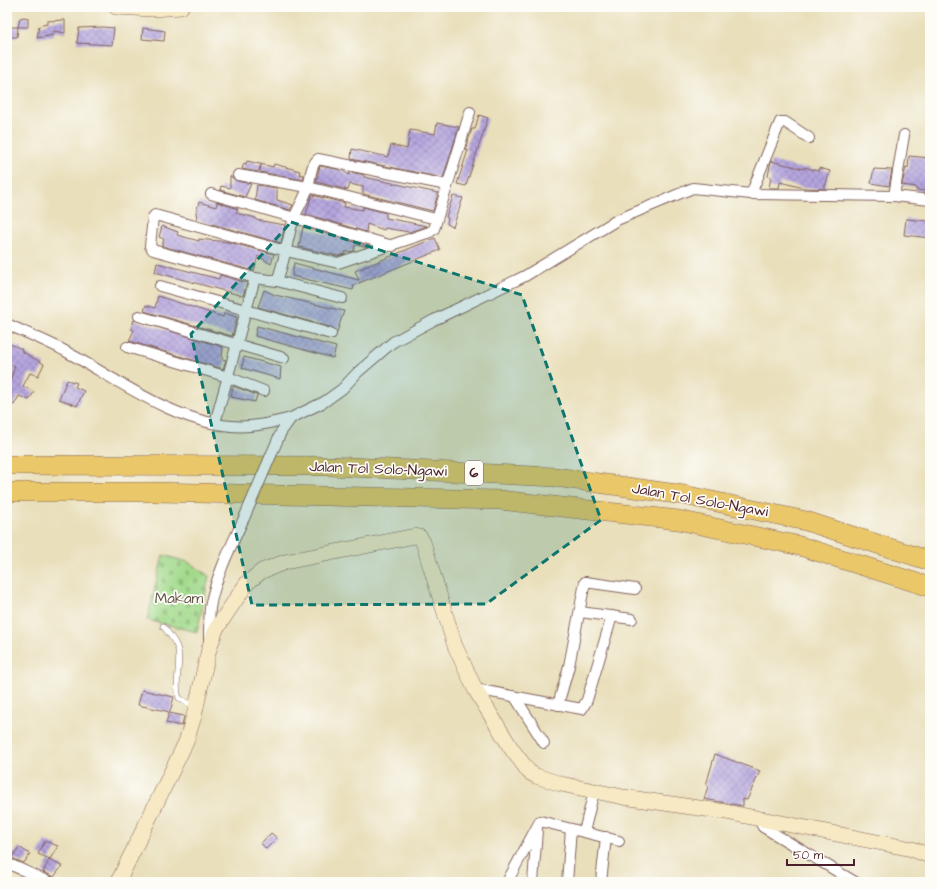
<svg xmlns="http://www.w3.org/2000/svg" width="937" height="889" font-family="'Architects Daughter',sans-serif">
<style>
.cemetery{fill:url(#cemetery-stones);stroke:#767c5c}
.building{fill:url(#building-cross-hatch)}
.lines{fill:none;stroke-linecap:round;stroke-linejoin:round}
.lane-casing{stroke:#82625d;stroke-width:6}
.street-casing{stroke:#82625d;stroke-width:12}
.secondary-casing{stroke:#82625d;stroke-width:16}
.highway-casing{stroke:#82625d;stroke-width:20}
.lane{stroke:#fff;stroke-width:5}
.street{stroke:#fff;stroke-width:10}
.secondary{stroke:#f7e9c3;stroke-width:15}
.highway{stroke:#eac769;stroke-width:19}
.street-bridge-casing{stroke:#82625d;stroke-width:12;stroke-linecap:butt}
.street-bridge{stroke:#fff;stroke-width:10}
.marked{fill:#0f766e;fill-opacity:0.2;stroke:#0f766e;stroke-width:3;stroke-dasharray:8 5;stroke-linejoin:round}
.labels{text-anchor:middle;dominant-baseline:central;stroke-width:3.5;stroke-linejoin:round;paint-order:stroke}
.shield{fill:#fdfcf7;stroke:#806168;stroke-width:1}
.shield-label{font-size:14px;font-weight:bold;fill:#4a1f2b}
.street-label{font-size:15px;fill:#4a1f2b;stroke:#fdfcf7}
.park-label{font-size:15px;fill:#645748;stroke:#fdfcf7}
</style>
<defs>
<pattern id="cemetery-stones" width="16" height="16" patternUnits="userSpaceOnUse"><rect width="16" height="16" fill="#a2da8c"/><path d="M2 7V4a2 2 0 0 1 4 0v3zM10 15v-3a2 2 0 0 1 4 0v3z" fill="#8dbb79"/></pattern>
<pattern id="building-cross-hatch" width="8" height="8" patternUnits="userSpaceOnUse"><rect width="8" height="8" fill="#b5a6df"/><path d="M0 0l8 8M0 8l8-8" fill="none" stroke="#9587b5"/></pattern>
</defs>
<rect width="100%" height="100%" fill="#fdfcf7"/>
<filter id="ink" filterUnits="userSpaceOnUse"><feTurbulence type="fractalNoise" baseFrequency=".025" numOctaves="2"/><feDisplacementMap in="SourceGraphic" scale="8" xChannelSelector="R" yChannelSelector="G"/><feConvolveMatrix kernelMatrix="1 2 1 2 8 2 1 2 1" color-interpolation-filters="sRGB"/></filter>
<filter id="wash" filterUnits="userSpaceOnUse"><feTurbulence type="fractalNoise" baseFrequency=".012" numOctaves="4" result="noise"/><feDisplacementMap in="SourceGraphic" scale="16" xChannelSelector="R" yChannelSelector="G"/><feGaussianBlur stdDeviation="0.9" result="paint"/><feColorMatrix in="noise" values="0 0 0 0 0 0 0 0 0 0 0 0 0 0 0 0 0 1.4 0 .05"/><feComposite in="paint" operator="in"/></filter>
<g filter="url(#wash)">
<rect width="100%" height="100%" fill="#e9dfbb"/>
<polygon class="cemetery" points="163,555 188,562 209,576 197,632 147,620"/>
<g id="blocks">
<g class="building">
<polygon points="24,17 28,18 28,27 18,27 20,18"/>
<polygon points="65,20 65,33 54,31 54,35 37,38 39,26 47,24 47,21"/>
<polygon points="7,27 18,27 17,37 7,37"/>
<polygon points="103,27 114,28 112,45 77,43 79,28"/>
<polygon points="143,28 165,31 164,41 142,39"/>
<polygon points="479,115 488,118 466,186 457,184 468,150 465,150 472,129 475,129"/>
<polygon points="437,123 459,127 443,178 351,159 352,149 388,157 391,145 407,149 410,130 435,134"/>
<polygon points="909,156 930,158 930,188 926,188 926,191 916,190 916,187 902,185 906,167 908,168"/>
<polygon points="247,161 273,167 274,164 300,171 299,174 304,175 303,180 260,172 261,165 258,172 242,169 244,163 246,164"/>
<polygon points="771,161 804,169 804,167 818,171 819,168 830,171 824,189 804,188 780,182 779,188 769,188 771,177 768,176"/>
<polygon points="320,166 342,170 349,175 350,172 364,175 364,177 438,193 433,211 363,194 363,187 350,184 348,190 316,182"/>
<polygon points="874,169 892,170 889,186 871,183"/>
<polygon points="230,176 237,181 251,184 245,197 220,190 221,186 230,188"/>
<polygon points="257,185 277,188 277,200 293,205 290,210 255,200"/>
<polygon points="312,195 345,203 344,207 363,210 363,207 386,213 386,218 427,226 409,232 385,228 384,230 367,224 366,232 306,214"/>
<polygon points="453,196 463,198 453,227 447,224 448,218 446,217"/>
<polygon points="199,202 216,207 217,202 238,209 236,213 256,218 256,220 285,225 281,243 197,220 196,212"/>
<polygon points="906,219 930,221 930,238 904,235"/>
<polygon points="162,226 178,232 177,235 199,241 199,239 228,242 274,254 271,264 258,256 254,271 162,246 164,239 159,237"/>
<polygon points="303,227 365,245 365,247 355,245 354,251 345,252 345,254 338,256 299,247"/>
<polygon points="435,238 440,250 354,285 353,290 292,276 294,263 359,280 355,271"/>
<polygon points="157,263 219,279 220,275 247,283 243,296 155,272"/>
<polygon points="264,290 275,295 344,311 337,332 333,328 258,307"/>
<polygon points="158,296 223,317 224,313 237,317 232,336 144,311 146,305 155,308"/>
<polygon points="134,320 223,347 222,359 226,360 223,369 129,341 134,330 131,329"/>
<polygon points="257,326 336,347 333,358 255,336"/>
<polygon points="10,344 22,349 21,351 44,364 38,376 30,373 23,386 34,392 29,400 19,396 14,405 7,401 12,393 7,390 15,366 7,364 7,351"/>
<polygon points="244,357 281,367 280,379 242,368"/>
<polygon points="67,380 77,383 75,387 84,391 77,406 59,399"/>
<polygon points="233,386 257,395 255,402 231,397"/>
<polygon points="142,690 174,697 170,712 138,705"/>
<polygon points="169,713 184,716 182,726 166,723"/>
<polygon points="715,754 760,771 747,800 743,799 743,806 704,799 708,786 706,785"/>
<polygon points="271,833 277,838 266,849 261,843"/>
<polygon points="45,841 58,846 50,859 38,854"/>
<polygon points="19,847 30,854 24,863 11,858"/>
<polygon points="49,860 62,866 54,877 43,872"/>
</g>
</g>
</g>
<g filter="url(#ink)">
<use href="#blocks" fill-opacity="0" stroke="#82625d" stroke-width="1"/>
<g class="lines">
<g class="lane-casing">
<path id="lane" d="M163 626C168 633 176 641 178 650 181 666 174 682 179 698L195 707"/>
</g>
<g class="street-casing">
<g id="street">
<polyline points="238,175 308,187 436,219"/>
<path d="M447 185 318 159C310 166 311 177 308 187 305 198 298 208 294 218 287 239 285 260 277 281L255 278 153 250 150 246 153 217 155 215 286 251 338 263 430 232 434 229 470 112"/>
<polyline points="211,194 393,246"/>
<polyline points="751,194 780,122 785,122 809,138"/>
<polyline points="894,196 904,135"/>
<polyline points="277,281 342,298"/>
<polyline points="160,286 331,334"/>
<polyline points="139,316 284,358"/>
<path d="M7 324C26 333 47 341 65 351 115 378 172 421 231 426 251 428 271 423 291 418L281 432"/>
<polyline points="127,347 228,377 264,391"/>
<polyline points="291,418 324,402 342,389 358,372 393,342 434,320 525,276 617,220 693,188 751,194 894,196 930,200"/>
<polyline points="215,423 255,278"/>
<polyline points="580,612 632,619"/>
<path d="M209 639C209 629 209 618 210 608 214 580 233 542 245 516"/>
<polyline points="475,689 582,709 587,700 612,616"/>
<polyline points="515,697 544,743"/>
<polyline points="558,705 569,666 585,582 635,589"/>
<polyline points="758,818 763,827 855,882"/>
<polyline points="584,832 594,791"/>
<polyline points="7,863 49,882"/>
<polyline points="507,882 540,821 619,841"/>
<polyline points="533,882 537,830"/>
<polyline points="567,882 571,829"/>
<polyline points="601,882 606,837"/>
</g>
</g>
<g class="secondary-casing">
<g id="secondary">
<polyline points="116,7 152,9 181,7"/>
<polyline points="118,882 186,742 194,716 209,649 216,629 247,583 262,571 285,562 415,536 420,537 423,542 455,646 475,689 511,748 529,772 536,776 561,784 623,797 726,812 912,849 930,856"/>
</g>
</g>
<g class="highway-casing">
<g id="highway">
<polyline points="7,465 330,466 555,477 684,495 806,521 930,561"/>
<polyline points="7,492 156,492 500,500 678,520 800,546 930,587"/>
</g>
</g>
<use href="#lane" class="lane"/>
<use href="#street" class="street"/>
<use href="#secondary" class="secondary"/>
<use href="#highway" class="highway"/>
<g class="street-bridge-casing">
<polyline id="street-bridge" points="245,516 281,432"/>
</g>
<use href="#street-bridge" class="street-bridge"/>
</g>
</g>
<path class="marked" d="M291 222 522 295 601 520 486 604 252 605 191 334Z"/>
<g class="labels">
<rect class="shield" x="465" y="461" width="18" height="24" rx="3"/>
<g class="shield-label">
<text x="474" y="473">6</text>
</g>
<g class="street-label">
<text transform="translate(378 469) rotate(2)">Jalan Tol Solo–Ngawi</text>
<text transform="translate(700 500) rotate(10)">Jalan Tol Solo–Ngawi</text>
</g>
<g class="park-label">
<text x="179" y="598">Makam</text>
</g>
</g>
<rect width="937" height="889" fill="none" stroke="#fdfcf7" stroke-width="24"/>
<path d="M787 859v6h67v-6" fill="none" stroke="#4a1f2b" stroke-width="2"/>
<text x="793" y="859" font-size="12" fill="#4a1f2b" stroke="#fdfcf7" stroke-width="3" paint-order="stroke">50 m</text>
</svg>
